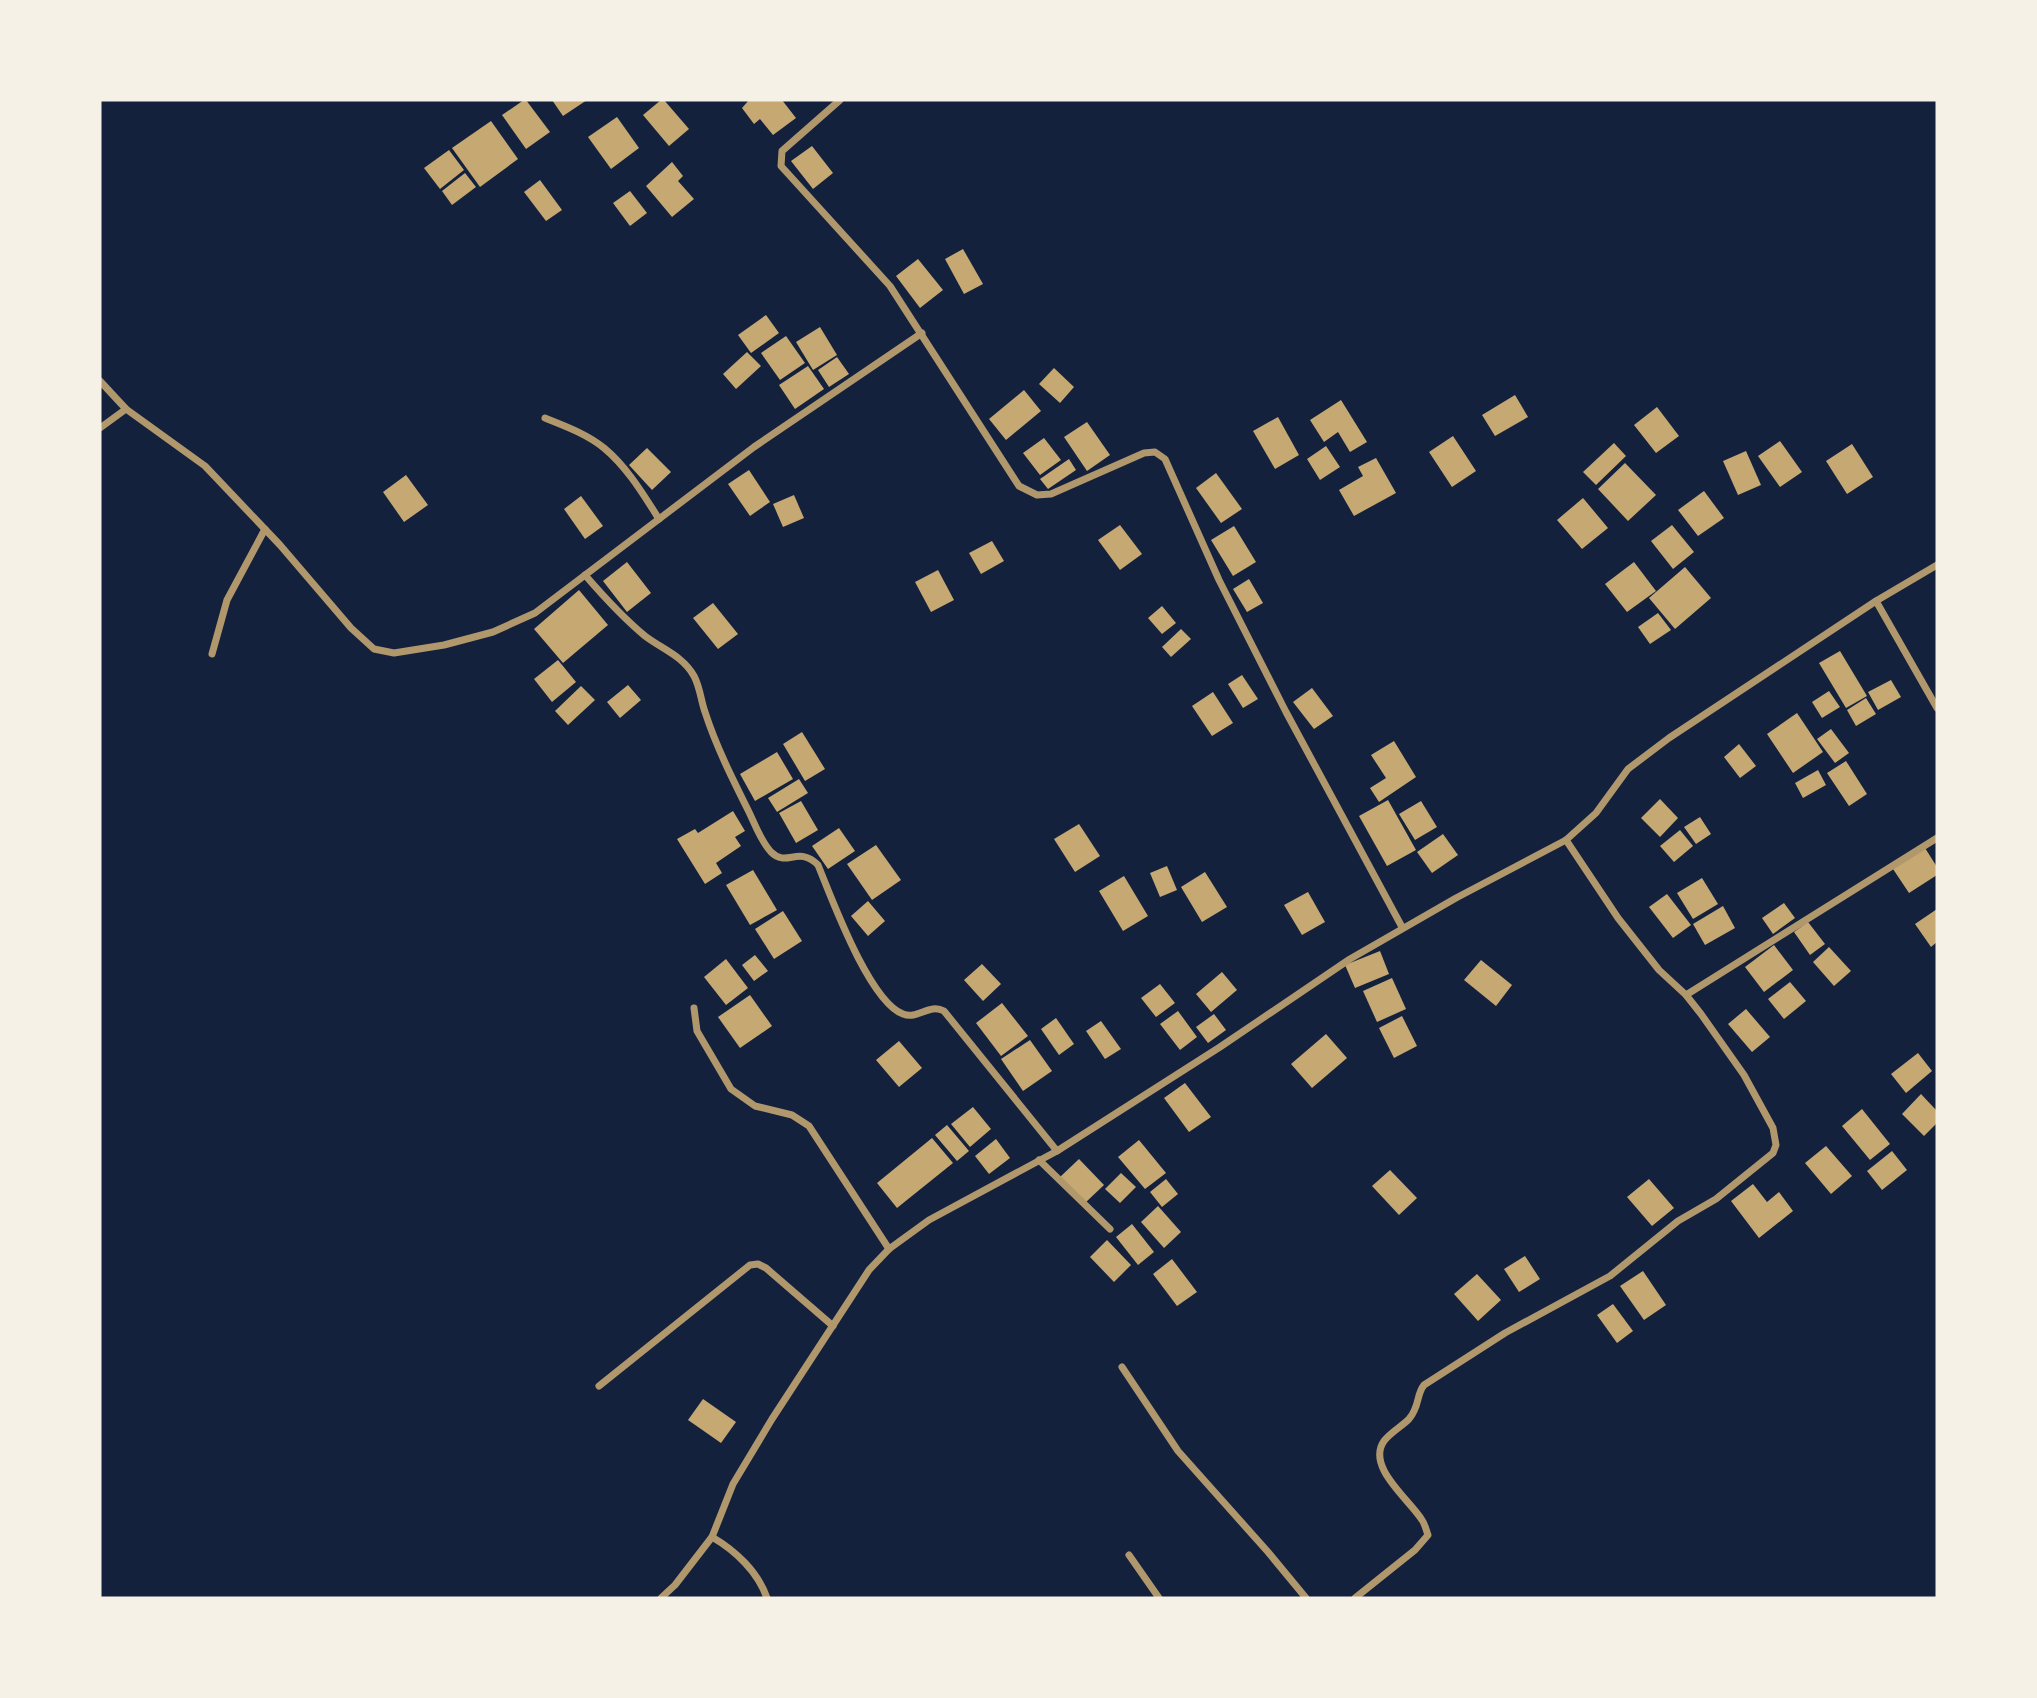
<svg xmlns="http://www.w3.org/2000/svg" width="2037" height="1698" font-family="'Golos Text',sans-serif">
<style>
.building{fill:#c6a872}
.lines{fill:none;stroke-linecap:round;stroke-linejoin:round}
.minor{stroke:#b1986c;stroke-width:7}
</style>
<rect width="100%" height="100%" fill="#14213d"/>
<g class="building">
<polygon points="524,100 526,100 550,132 526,149 502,115"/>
<polygon points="552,100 587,100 563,116"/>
<polygon points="661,100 664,100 689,129 669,146 643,115"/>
<polygon points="749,100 782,100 796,118 773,135 760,119 754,124 742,108"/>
<polygon points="617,117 639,148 611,169 588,137"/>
<polygon points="491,121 518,159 480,187 452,148"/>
<polygon points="812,146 833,173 813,189 791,161"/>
<polygon points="449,150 464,170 440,189 424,168"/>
<polygon points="672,162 683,176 678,181 694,199 672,217 646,186"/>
<polygon points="465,173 476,187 452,205 442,191"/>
<polygon points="540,180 562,210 546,221 524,192"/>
<polygon points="630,191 647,213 630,226 613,203"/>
<polygon points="963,249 983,284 964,294 945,259"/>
<polygon points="918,259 943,290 920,308 896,276"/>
<polygon points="766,315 779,333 751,353 738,335"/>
<polygon points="820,327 837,355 813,370 796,342"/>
<polygon points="786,336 805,363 780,380 761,353"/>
<polygon points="747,352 761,366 736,389 723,374"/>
<polygon points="837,357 849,374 829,387 818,370"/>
<polygon points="808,366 824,389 795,409 779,385"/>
<polygon points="1054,368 1074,387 1060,403 1039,384"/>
<polygon points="1024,390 1041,411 1006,440 989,419"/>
<polygon points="1515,395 1528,417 1495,436 1482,415"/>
<polygon points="1341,400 1367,442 1350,452 1338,432 1324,442 1310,420"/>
<polygon points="1657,407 1679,436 1656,453 1634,425"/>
<polygon points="1278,417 1299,455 1275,469 1253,431"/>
<polygon points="1087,422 1110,455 1087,471 1064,437"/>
<polygon points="1453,436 1476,471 1452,487 1429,452"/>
<polygon points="1044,438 1061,460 1040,475 1023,453"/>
<polygon points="1780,441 1802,472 1780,487 1758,456"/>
<polygon points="1614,443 1626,456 1596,485 1583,472"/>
<polygon points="1852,444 1873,477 1847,494 1826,461"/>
<polygon points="1326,446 1340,467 1320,480 1307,459"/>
<polygon points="647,448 671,472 652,490 629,465"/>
<polygon points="1746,451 1761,485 1738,495 1723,461"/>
<polygon points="1376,458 1396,493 1354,516 1339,490 1363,476 1358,467"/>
<polygon points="1069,459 1076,470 1048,489 1040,479"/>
<polygon points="1625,463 1656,495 1628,521 1598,489"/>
<polygon points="749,470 770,502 750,516 728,484"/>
<polygon points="1216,473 1242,509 1221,523 1196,488"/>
<polygon points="406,475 428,505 404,522 383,492"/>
<polygon points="1704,491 1724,518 1698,536 1678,510"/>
<polygon points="794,495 804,518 783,527 773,504"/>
<polygon points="581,496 603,526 585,539 564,509"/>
<polygon points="1583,498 1608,528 1582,549 1557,520"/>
<polygon points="1120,525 1142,554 1120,570 1098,540"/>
<polygon points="1672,525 1694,552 1673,569 1651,541"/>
<polygon points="1234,526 1256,562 1233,576 1211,540"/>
<polygon points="992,541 1004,561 981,574 969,553"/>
<polygon points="627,562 651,593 627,612 603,581"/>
<polygon points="1634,562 1656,591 1627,612 1605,584"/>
<polygon points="1685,567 1711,598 1675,629 1649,598"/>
<polygon points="938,570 954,600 931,612 915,582"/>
<polygon points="1249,579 1263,603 1247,612 1233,589"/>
<polygon points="579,590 608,625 563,663 534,629"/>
<polygon points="713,603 738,634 718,649 693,618"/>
<polygon points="1162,606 1176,623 1162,634 1148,618"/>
<polygon points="1658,613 1671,630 1650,644 1638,627"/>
<polygon points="1181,629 1191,639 1171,657 1162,647"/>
<polygon points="1840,651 1867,696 1846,708 1819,663"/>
<polygon points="558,660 576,682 552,702 534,679"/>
<polygon points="1242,675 1258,699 1243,708 1228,684"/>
<polygon points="1891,680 1901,697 1878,710 1868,692"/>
<polygon points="628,685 641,700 620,718 607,702"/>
<polygon points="581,686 595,700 568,725 555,711"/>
<polygon points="1312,688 1333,716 1314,729 1293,702"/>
<polygon points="1829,691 1840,707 1822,718 1812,702"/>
<polygon points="1213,692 1233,723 1212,736 1192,706"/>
<polygon points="1866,698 1876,714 1856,726 1847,710"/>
<polygon points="1797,713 1823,752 1793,773 1767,734"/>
<polygon points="1831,729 1849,753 1835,763 1817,739"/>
<polygon points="802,732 825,769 805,781 783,744"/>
<polygon points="1394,741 1416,777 1379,802 1370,788 1386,778 1371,755"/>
<polygon points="1739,744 1756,766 1740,778 1724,757"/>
<polygon points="777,752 793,779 755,801 740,774"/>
<polygon points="1846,761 1867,794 1849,806 1827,773"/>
<polygon points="1818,770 1826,785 1803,798 1795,783"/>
<polygon points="799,779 808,793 777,812 768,798"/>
<polygon points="1660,799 1678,818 1660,837 1641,818"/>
<polygon points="1388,800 1416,850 1387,866 1359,816"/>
<polygon points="801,801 818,830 796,843 779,813"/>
<polygon points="1421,801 1437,827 1415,840 1399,814"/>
<polygon points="733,811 745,831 735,837 741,846 716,863 722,873 705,884 677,839 695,829 698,833"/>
<polygon points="1700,817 1711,834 1696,844 1684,827"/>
<polygon points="1079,824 1100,856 1075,872 1054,839"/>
<polygon points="839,828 855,851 828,869 812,846"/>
<polygon points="1680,830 1693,846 1674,862 1660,846"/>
<polygon points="1443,834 1458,855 1432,873 1417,852"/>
<polygon points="876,845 901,880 872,900 847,864"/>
<polygon points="1925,848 1937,867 1937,875 1909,893 1893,869"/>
<polygon points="1167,866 1177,890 1160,897 1150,873"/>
<polygon points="753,870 777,910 750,925 726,885"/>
<polygon points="1205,872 1227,907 1202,922 1181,887"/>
<polygon points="1124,876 1148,916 1123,931 1099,891"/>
<polygon points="1702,878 1718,904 1693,919 1677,893"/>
<polygon points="1308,892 1325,922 1302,935 1284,905"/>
<polygon points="1667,894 1691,925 1673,938 1649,907"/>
<polygon points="868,901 885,921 868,936 851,916"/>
<polygon points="1784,903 1795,918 1773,934 1762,918"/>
<polygon points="1723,906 1735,928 1705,945 1693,924"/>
<polygon points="1937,909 1937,942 1931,947 1915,924"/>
<polygon points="783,911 802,941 774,959 755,929"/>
<polygon points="1808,922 1825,944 1810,955 1794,932"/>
<polygon points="1774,945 1793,970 1764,992 1745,967"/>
<polygon points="1829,947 1851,971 1834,986 1813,962"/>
<polygon points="1380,951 1389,974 1355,988 1345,965"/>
<polygon points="755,955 768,971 754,981 742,965"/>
<polygon points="726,959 748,988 726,1005 704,977"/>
<polygon points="1481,960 1512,985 1496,1006 1464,980"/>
<polygon points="982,964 1001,984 983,1001 964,980"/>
<polygon points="1222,972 1237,990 1211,1012 1196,994"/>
<polygon points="1392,978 1406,1009 1377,1022 1363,991"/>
<polygon points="1790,982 1806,1001 1784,1019 1768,999"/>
<polygon points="1160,984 1175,1003 1156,1017 1141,998"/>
<polygon points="750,995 772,1026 740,1048 718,1017"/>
<polygon points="1002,1003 1028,1036 1001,1056 976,1023"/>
<polygon points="1746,1009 1770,1037 1752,1052 1728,1024"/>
<polygon points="1178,1011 1197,1037 1180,1050 1160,1024"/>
<polygon points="1214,1014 1226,1030 1208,1043 1196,1027"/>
<polygon points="1402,1016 1417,1046 1394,1058 1379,1028"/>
<polygon points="1056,1018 1074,1044 1059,1055 1041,1029"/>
<polygon points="1101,1021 1121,1049 1105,1059 1086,1031"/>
<polygon points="1326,1034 1347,1058 1312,1088 1291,1064"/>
<polygon points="1030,1040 1052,1071 1023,1091 1001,1059"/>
<polygon points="899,1041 922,1068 899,1087 876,1060"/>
<polygon points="1918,1053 1932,1071 1906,1093 1891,1074"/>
<polygon points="1185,1083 1211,1117 1189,1132 1164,1098"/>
<polygon points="1921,1094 1937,1111 1937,1123 1924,1136 1902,1114"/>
<polygon points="973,1107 991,1129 970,1147 951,1124"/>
<polygon points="1862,1109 1890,1144 1870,1160 1842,1126"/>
<polygon points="947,1125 969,1151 957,1161 935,1135"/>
<polygon points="932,1138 953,1163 897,1208 877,1183"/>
<polygon points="996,1139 1010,1158 989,1174 975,1156"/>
<polygon points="1139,1140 1166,1173 1145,1189 1118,1157"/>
<polygon points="1826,1146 1852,1176 1831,1194 1805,1163"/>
<polygon points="1892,1151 1907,1170 1882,1190 1867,1171"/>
<polygon points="1079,1159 1104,1185 1085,1203 1060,1177"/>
<polygon points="1390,1170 1417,1198 1399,1215 1372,1186"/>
<polygon points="1121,1173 1136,1187 1120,1203 1105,1189"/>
<polygon points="1166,1179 1178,1194 1162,1207 1150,1192"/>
<polygon points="1649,1179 1674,1208 1652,1226 1627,1197"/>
<polygon points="1753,1184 1767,1202 1779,1192 1793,1211 1759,1238 1731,1201"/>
<polygon points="1158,1206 1181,1232 1164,1248 1141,1222"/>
<polygon points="1132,1224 1154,1252 1138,1265 1116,1237"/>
<polygon points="1107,1240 1131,1265 1114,1282 1090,1257"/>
<polygon points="1525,1256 1540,1279 1519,1292 1504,1269"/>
<polygon points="1172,1259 1197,1292 1177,1306 1153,1274"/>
<polygon points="1643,1271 1666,1305 1644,1320 1620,1286"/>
<polygon points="1477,1274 1501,1300 1478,1321 1454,1294"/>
<polygon points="1613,1304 1633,1331 1617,1343 1597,1315"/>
<polygon points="703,1399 736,1422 721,1443 688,1420"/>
</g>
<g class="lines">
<g class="minor">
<polyline points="840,100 782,151 781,166 890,286 1019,486 1037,495 1051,494 1144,453 1155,452 1165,459 1219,580 1286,712 1402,927"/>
<polyline points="100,381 126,409 205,466 280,545 351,628 374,649 394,653 444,645 493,632 535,613 754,447 922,333"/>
<path d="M545 418C565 426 587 434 604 448 627 467 643 494 659 519"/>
<polyline points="100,428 126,409"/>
<path d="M585 575C604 597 622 617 645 636 662 649 683 656 694 676 700 687 701 701 705 712 716 746 732 778 748 810 755 824 760 840 771 852 787 868 798 845 818 865 832 899 869 1001 903 1014 918 1020 929 1003 944 1011L1057 1151"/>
<polyline points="1876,601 1937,708"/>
<polyline points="212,654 227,600 265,529"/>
<polyline points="1686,995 1937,838"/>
<polyline points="694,1008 697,1031 731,1089 755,1106 792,1115 809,1126 889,1249"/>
<polyline points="1039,1160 1110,1229"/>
<polyline points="1122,1367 1178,1451 1268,1552 1306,1598"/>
<polyline points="599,1386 750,1265 758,1264 766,1268 833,1326"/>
<polyline points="712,1537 733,1484 772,1419 869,1270 889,1249 929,1220 1057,1151 1220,1047 1350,959 1456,898 1566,840 1596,813 1628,769 1669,738 1876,601 1937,565"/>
<polyline points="1129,1555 1159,1598"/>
<path d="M661 1598 675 1585 712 1537C736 1551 758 1572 767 1598"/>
<path d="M1355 1598 1415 1550 1428 1535C1426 1530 1425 1524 1422 1520 1409 1499 1366 1467 1384 1441 1391 1432 1401 1427 1409 1419 1420 1406 1416 1395 1424 1385L1505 1333 1610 1276 1678 1221 1716 1199 1773 1153 1776 1145 1773 1128 1744 1075 1701 1014 1686 995 1659 970 1618 918 1566 840"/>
</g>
</g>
<rect width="2037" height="1698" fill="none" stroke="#f6f1e7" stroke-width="203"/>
</svg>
